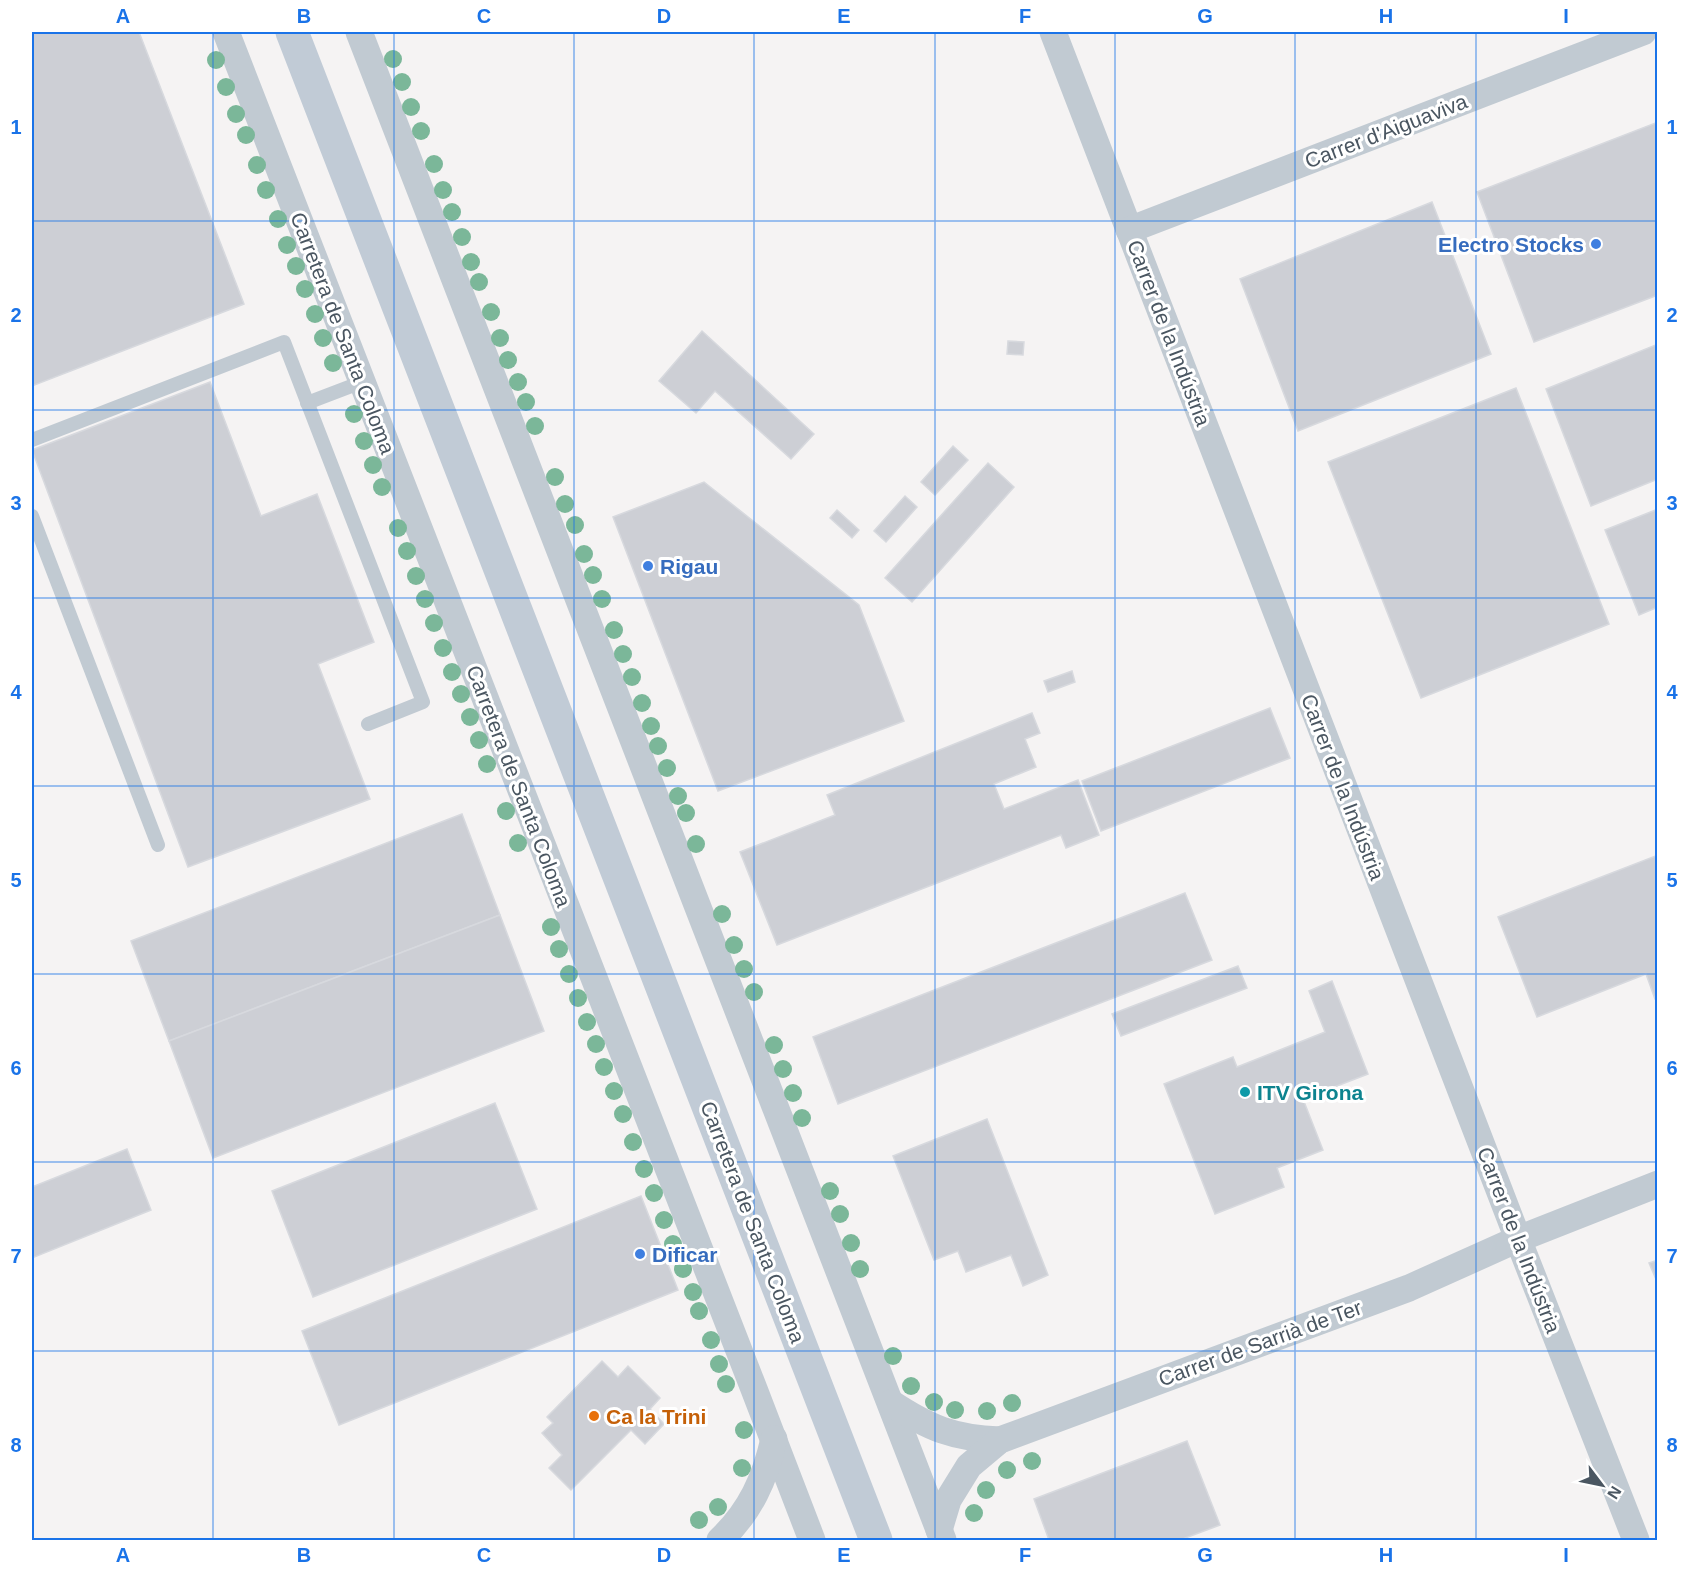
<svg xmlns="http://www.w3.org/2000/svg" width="1689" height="1572" font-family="Arial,sans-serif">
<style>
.building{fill:#cdcfd5;stroke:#d7d9de;stroke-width:1.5}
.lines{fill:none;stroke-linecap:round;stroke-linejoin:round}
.lane{stroke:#c1cad2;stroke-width:14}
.street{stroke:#c1cad2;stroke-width:27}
.secondary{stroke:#c1cbd6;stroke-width:33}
.tree{fill:#7bb799}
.grid{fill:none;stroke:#1a73e8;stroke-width:1.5;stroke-opacity:0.55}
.shop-dot{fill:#3f7fe0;stroke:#fff;stroke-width:2}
.culture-dot{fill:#0f9aa8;stroke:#fff;stroke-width:2}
.food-dot{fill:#e8710a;stroke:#fff;stroke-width:2}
.labels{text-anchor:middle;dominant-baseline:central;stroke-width:6;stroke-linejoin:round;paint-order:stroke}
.street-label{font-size:21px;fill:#4a5661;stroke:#fff}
.shop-label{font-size:21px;font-weight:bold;fill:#366cbe;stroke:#fff;text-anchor:start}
.culture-label{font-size:21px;font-weight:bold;fill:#0d838f;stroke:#fff;text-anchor:start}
.food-label{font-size:21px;font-weight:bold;fill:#c56008;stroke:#fff;text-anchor:start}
.neatline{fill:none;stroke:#1a73e8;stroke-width:2}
.grid-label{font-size:20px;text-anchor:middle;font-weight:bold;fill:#1a73e8}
</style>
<rect width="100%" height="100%" fill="#f5f3f3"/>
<g class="building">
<polygon points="32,32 139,32 244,304 32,386"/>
<polygon points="1658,122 1658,295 1534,342 1477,192"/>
<polygon points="1432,202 1491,354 1298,431 1240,279"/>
<polygon points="702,331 814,434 791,459 715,391 696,413 659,381"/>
<polygon points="1008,341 1024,342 1023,355 1007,354"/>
<polygon points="1658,344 1658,479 1591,506 1546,389"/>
<polygon points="210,382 261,516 317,494 374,642 318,664 370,799 188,867 32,450"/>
<polygon points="1516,388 1609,624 1421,698 1328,462"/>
<polygon points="953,446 968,460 935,495 921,482"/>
<polygon points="988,463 1014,487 912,602 885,578"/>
<polygon points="704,482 859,605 904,721 718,791 613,517"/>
<polygon points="905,496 917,507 886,542 874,531"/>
<polygon points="1658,509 1658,607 1639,615 1605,530"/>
<polygon points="837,510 859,530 852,538 830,518"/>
<polygon points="1072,671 1075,682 1048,692 1044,681"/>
<polygon points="1270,708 1290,758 1101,831 1082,781"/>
<polygon points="1032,713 1040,733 1025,739 1036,767 994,784 1004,809 1078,780 1099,835 1066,848 1061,835 777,945 740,852 835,815 827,795"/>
<polygon points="462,814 500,915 169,1041 131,941"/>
<polygon points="1658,855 1658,998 1655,999 1646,974 1537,1017 1498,917"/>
<polygon points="1185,893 1212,960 838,1104 813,1037"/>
<polygon points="500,915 544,1031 213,1158 169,1041"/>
<polygon points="1238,966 1247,988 1121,1036 1112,1014"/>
<polygon points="1332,981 1368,1074 1303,1099 1323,1150 1277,1168 1284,1187 1215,1214 1164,1084 1233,1057 1237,1067 1325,1032 1309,991"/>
<polygon points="495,1103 537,1209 313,1297 272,1191"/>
<polygon points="987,1119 1048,1275 1023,1286 1011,1255 966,1272 958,1251 934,1260 893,1156"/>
<polygon points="127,1149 151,1210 32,1258 32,1187"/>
<polygon points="641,1196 678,1290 339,1425 302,1331"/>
<polygon points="1658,1260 1658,1284 1649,1263"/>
<polygon points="602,1361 618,1377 628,1366 660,1398 650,1409 664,1424 645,1444 631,1430 571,1490 549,1468 562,1455 542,1433 553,1423 547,1417"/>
<polygon points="1187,1441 1220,1525 1180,1540 1049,1540 1034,1499"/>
</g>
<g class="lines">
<g class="lane">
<polyline points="307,403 362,382"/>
<polyline points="32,440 284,342 423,702 368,724"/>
<polyline points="32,516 158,845"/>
</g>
<g class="street">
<polyline points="226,32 754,1389 812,1540"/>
<polyline points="359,32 943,1540"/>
<polyline points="1053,32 1518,1239 1636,1540"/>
<polyline points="1129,230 1643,32"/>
<path d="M891 1403C929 1428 953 1438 1000 1440"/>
<polyline points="939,1530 948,1500 969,1466 1000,1440 1409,1288 1518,1239 1658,1184"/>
<path d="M720 1540C750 1512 765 1479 774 1439"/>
</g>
<polyline class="secondary" points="292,32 876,1540"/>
</g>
<g class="tree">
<circle cx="393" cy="59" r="9"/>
<circle cx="216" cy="60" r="9"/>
<circle cx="402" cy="82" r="9"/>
<circle cx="226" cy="87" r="9"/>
<circle cx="411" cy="107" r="9"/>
<circle cx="236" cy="114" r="9"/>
<circle cx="421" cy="131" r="9"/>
<circle cx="246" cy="135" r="9"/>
<circle cx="434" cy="164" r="9"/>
<circle cx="257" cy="165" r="9"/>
<circle cx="266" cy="190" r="9"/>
<circle cx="443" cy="190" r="9"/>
<circle cx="452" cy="212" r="9"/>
<circle cx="278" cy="219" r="9"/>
<circle cx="462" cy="237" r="9"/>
<circle cx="287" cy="245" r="9"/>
<circle cx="471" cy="262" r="9"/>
<circle cx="296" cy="266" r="9"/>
<circle cx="479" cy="282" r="9"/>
<circle cx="305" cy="289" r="9"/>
<circle cx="491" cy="312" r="9"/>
<circle cx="315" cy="314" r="9"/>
<circle cx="323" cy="338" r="9"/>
<circle cx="500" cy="338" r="9"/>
<circle cx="508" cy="360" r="9"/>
<circle cx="333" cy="363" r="9"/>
<circle cx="518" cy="382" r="9"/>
<circle cx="526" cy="402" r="9"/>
<circle cx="354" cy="414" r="9"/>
<circle cx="535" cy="426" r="9"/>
<circle cx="364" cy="441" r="9"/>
<circle cx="373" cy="465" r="9"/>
<circle cx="555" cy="477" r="9"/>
<circle cx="382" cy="487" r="9"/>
<circle cx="565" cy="504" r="9"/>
<circle cx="575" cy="525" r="9"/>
<circle cx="398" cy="528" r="9"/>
<circle cx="407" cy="551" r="9"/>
<circle cx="584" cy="554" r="9"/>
<circle cx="593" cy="575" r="9"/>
<circle cx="416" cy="576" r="9"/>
<circle cx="425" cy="599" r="9"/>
<circle cx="602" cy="599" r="9"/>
<circle cx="434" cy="623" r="9"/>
<circle cx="614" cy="630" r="9"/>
<circle cx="443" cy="648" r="9"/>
<circle cx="623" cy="654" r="9"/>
<circle cx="452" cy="672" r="9"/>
<circle cx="632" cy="677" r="9"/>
<circle cx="461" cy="694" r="9"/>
<circle cx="642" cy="703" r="9"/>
<circle cx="470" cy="717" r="9"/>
<circle cx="651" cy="726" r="9"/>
<circle cx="479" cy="740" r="9"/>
<circle cx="658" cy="746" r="9"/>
<circle cx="487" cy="764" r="9"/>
<circle cx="667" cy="768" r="9"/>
<circle cx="678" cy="796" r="9"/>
<circle cx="506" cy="811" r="9"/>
<circle cx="686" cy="813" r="9"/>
<circle cx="518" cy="843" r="9"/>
<circle cx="696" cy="844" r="9"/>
<circle cx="722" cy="914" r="9"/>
<circle cx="551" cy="927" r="9"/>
<circle cx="734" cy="945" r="9"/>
<circle cx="559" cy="949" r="9"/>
<circle cx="744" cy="969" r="9"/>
<circle cx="569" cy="974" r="9"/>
<circle cx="754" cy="992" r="9"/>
<circle cx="578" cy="998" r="9"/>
<circle cx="587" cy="1022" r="9"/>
<circle cx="596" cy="1044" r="9"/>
<circle cx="774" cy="1045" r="9"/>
<circle cx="604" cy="1067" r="9"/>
<circle cx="783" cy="1069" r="9"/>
<circle cx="614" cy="1091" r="9"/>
<circle cx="793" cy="1093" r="9"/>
<circle cx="623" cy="1114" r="9"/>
<circle cx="802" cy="1118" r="9"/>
<circle cx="633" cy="1142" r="9"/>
<circle cx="644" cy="1169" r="9"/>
<circle cx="830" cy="1191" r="9"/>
<circle cx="654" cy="1193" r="9"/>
<circle cx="840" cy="1214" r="9"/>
<circle cx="664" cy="1220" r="9"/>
<circle cx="851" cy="1243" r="9"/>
<circle cx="673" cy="1244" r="9"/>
<circle cx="683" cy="1269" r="9"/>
<circle cx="860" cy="1269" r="9"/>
<circle cx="693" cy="1292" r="9"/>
<circle cx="699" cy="1311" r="9"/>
<circle cx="711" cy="1340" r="9"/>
<circle cx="893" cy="1356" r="9"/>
<circle cx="719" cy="1364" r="9"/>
<circle cx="726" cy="1384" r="9"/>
<circle cx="911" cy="1386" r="9"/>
<circle cx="934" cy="1402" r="9"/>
<circle cx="1012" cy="1403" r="9"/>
<circle cx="955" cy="1410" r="9"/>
<circle cx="987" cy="1411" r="9"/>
<circle cx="744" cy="1430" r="9"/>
<circle cx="1032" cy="1461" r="9"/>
<circle cx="742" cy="1468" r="9"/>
<circle cx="1007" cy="1470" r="9"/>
<circle cx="986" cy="1490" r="9"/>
<circle cx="718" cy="1507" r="9"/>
<circle cx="974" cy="1513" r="9"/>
<circle cx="699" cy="1520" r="9"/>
</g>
<path class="grid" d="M213 32V1540M394 32V1540M574 32V1540M754 32V1540M935 32V1540M1115 32V1540M1295 32V1540M1476 32V1540M32 221H1658M32 410H1658M32 598H1658M32 786H1658M32 974H1658M32 1162H1658M32 1351H1658"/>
<g class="shop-dot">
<circle cx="1596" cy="244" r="6"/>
<circle cx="648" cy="566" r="6"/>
<circle cx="640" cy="1254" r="6"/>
</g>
<circle class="culture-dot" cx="1245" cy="1092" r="6"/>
<circle class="food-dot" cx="594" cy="1416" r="6"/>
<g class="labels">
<g class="street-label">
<text transform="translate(1386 131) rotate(-21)">Carrer d'Aiguaviva</text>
<text transform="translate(343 333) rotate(69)">Carretera de Santa Coloma</text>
<text transform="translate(1169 333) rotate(69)">Carrer de la Indústria</text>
<text transform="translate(519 786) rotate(69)">Carretera de Santa Coloma</text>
<text transform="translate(1343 787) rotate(69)">Carrer de la Indústria</text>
<text transform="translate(753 1222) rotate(69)">Carretera de Santa Coloma</text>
<text transform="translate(1519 1240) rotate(69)">Carrer de la Indústria</text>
<text transform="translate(1260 1343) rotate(-20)">Carrer de Sarrià de Ter</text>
</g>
<g class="shop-label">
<text x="1584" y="244" text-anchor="end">Electro Stocks</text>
<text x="660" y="566">Rigau</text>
<text x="652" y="1254">Dificar</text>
</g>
<g class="culture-label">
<text x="1257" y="1092">ITV Girona</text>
</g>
<g class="food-label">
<text x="606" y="1416">Ca la Trini</text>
</g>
</g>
<rect width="1689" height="1572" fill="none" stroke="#ffffff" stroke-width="66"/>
<g transform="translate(1602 1485) rotate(122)" stroke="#ffffff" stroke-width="4.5" paint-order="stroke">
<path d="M0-4.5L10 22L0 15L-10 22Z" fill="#4a5661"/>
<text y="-9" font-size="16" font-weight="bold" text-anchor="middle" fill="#4a5661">N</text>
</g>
<rect x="33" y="33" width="1623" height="1506" class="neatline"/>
<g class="grid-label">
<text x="123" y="23">A</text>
<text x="304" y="23">B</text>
<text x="484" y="23">C</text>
<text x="664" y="23">D</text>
<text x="844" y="23">E</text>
<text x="1025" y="23">F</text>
<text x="1205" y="23">G</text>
<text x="1386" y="23">H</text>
<text x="1566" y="23">I</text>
<text x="16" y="134">1</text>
<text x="1672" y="134">1</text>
<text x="16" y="322">2</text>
<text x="1672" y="322">2</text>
<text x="16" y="510">3</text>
<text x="1672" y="510">3</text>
<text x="16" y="699">4</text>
<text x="1672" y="699">4</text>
<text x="16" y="887">5</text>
<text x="1672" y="887">5</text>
<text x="16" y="1075">6</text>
<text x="1672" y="1075">6</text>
<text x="16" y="1263">7</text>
<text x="1672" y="1263">7</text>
<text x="16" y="1452">8</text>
<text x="1672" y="1452">8</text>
<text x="123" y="1562">A</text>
<text x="304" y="1562">B</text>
<text x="484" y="1562">C</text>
<text x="664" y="1562">D</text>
<text x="844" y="1562">E</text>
<text x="1025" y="1562">F</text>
<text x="1205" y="1562">G</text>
<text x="1386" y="1562">H</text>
<text x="1566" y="1562">I</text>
</g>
</svg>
